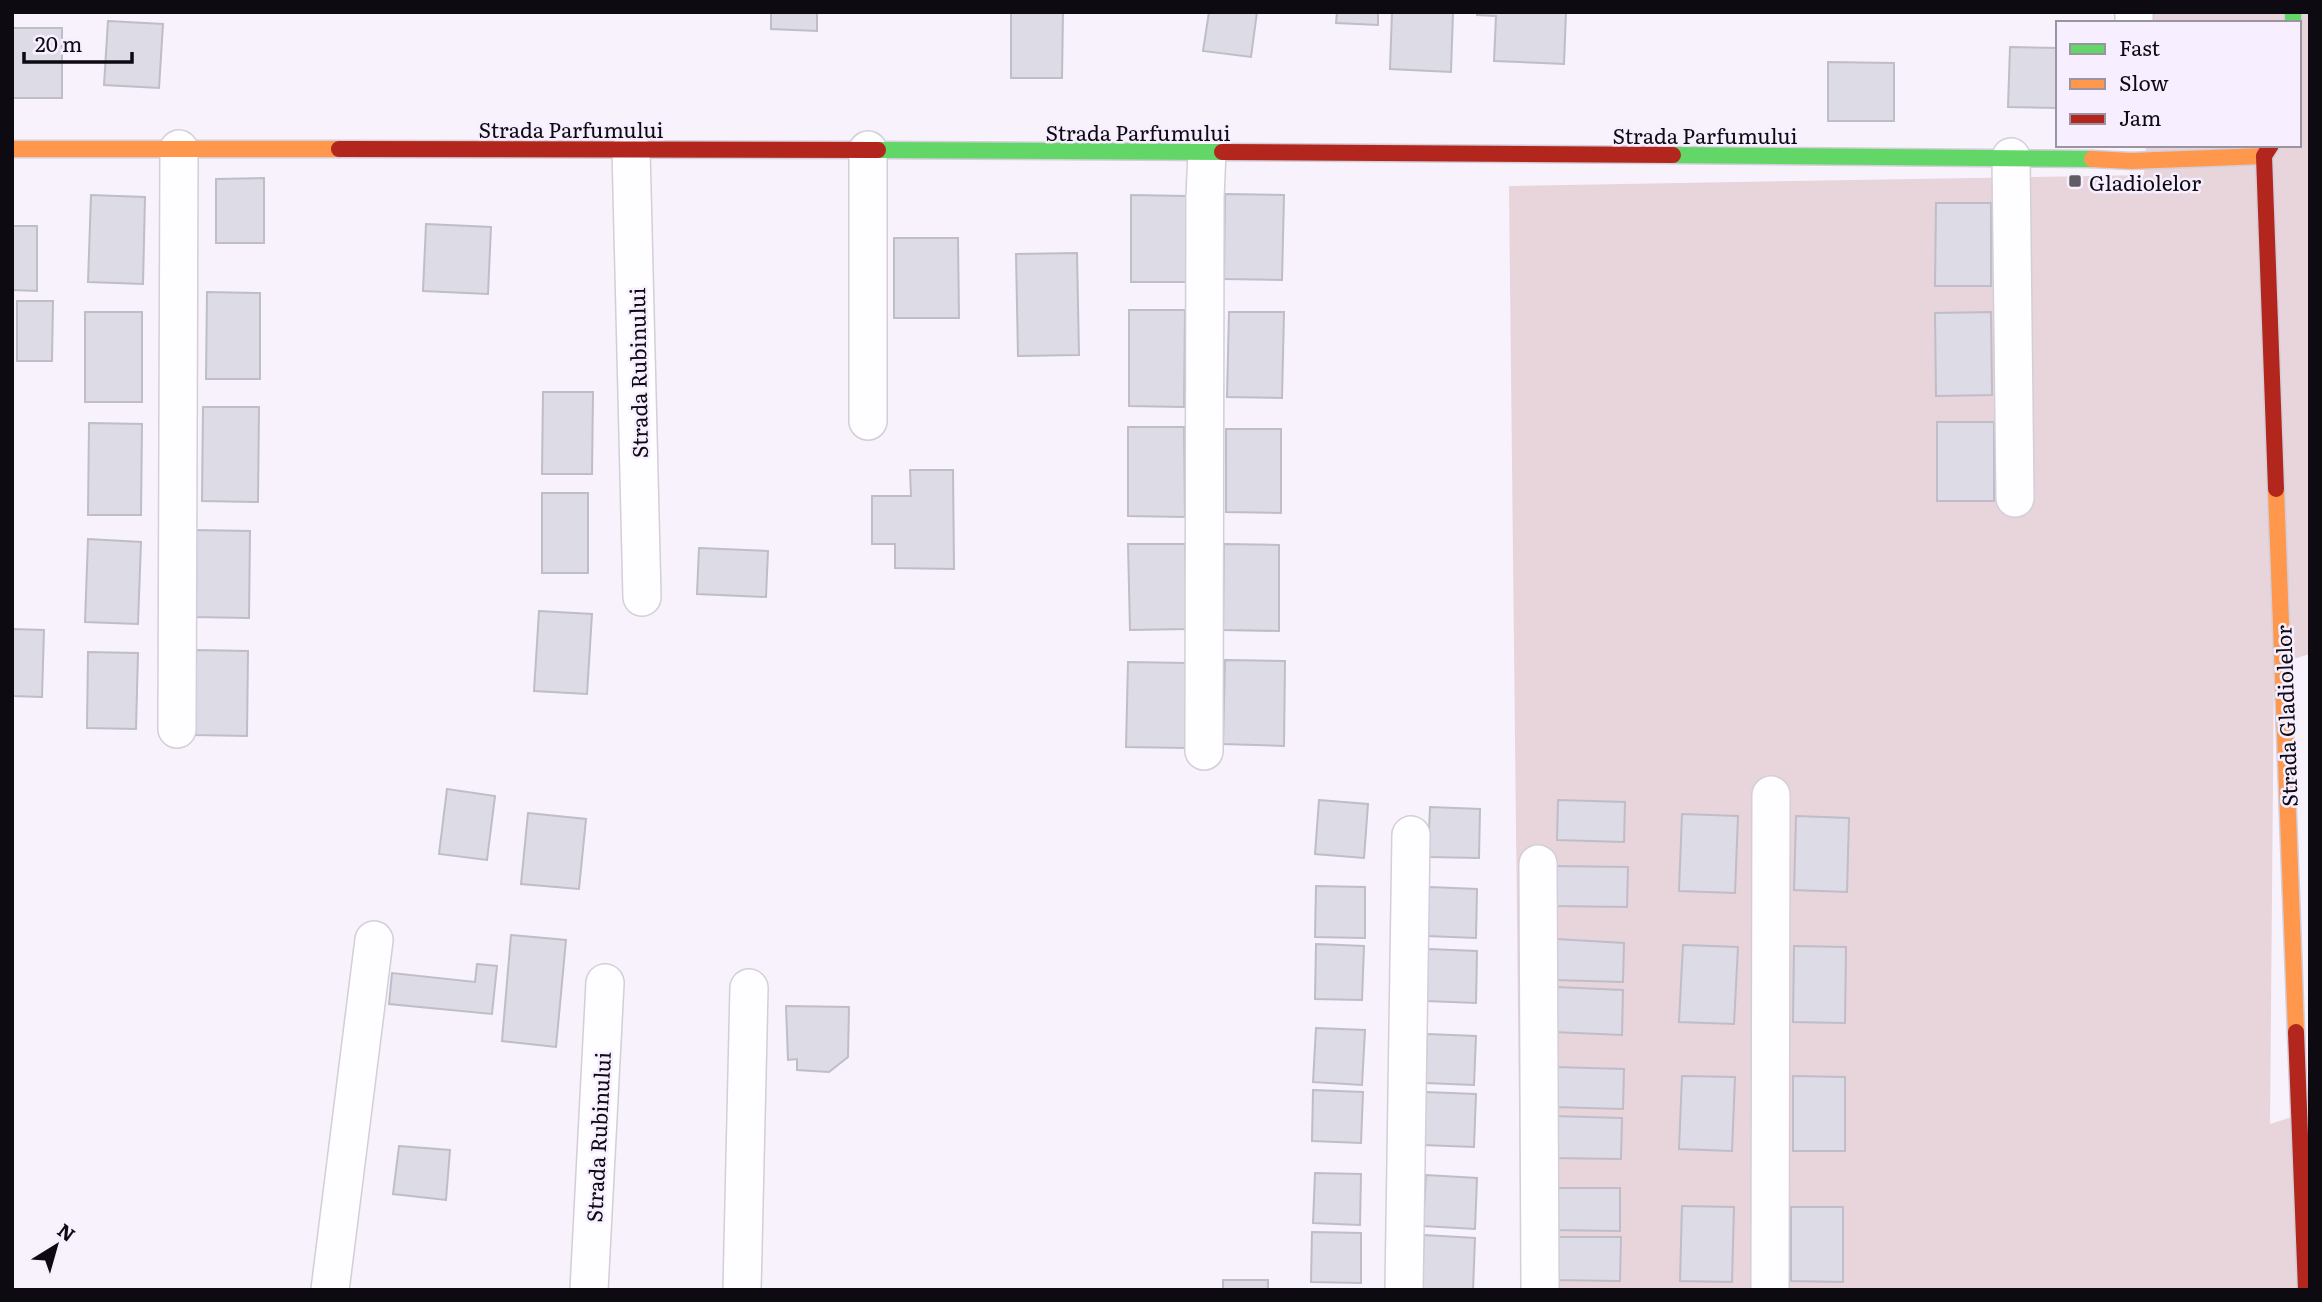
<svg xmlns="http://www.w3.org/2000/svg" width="2322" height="1302" font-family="Literata,serif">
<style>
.green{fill:#e8d4db}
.building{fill:#dddbe6;stroke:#bfbdc7;stroke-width:2}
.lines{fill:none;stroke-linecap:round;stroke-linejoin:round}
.street-casing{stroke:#d3ced8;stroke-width:40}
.fast-casing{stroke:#d3ced8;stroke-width:19}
.slow-casing{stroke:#d3ced8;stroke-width:19}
.jam-casing{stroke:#d3ced8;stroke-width:19}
.street{stroke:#fefdff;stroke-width:37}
.fast{stroke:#63d668;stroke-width:16}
.slow{stroke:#ff974d;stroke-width:16}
.jam{stroke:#b3261e;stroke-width:16}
.poi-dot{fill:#605b64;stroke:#f7efff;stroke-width:2.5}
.labels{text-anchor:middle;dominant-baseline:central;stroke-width:5;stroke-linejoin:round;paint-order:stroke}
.street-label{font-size:21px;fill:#0e0a12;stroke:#f7efff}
.poi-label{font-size:21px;fill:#0e0a12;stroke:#f7efff;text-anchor:start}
</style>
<rect width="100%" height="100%" fill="#f7f2fc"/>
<polygon class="green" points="2152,12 2310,12 2310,654 2274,665 2270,1124 2310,1111 2310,1290 1521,1290 1509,186 2144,175 2146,145 2299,145 2299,23 2151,23"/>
<g class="building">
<polygon points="771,12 817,12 817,31 771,29"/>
<polygon points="1011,12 1063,12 1062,78 1011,78"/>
<polygon points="1209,12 1257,12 1251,57 1203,51"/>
<polygon points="1337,12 1378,12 1378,25 1336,23"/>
<polygon points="1392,12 1453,12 1451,72 1390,69"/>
<polygon points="1477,12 1566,12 1564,64 1494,61 1496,16 1477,15"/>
<polygon points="108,21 163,24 159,88 104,85"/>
<rect x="12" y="28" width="50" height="70"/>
<polygon points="2010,47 2058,48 2058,108 2008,107"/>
<polygon points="1828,62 1894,63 1894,121 1828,121"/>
<polygon points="264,178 264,243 216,243 216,179"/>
<polygon points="1225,194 1284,195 1282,280 1224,279"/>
<polygon points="91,195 145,197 143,284 88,282"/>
<polygon points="1131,195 1186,196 1186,282 1131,282"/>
<polygon points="1936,203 1991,203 1991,286 1935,286"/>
<polygon points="426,224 491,227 488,294 423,291"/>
<polygon points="12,226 37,226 37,291 12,290"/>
<polygon points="894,238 958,238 959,318 894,318"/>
<polygon points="1077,253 1079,355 1018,356 1016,254"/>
<polygon points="207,292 260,293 260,379 206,379"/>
<polygon points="17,301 53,301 52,361 17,361"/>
<polygon points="1129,310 1185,310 1184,407 1129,406"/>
<rect x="85" y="312" width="57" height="90"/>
<polygon points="1229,312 1284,312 1282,398 1227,397"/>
<polygon points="1991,312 1992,395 1936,396 1935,313"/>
<polygon points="543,392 593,392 592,474 542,474"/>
<polygon points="203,407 259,407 258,502 202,501"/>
<rect x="1937" y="422" width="57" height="79"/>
<polygon points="89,423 142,424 141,515 88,515"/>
<polygon points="1128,427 1184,427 1185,517 1128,516"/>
<polygon points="1226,429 1281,429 1281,513 1226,512"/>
<polygon points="910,470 953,470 954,569 895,568 895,544 872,544 872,496 911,496"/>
<rect x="542" y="493" width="46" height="80"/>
<polygon points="194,530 250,531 249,618 193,617"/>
<polygon points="88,539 141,542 138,624 85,622"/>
<polygon points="1128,544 1185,544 1187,629 1130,630"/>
<polygon points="1224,544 1279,545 1279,631 1223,630"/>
<polygon points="699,548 768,551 766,597 697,594"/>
<polygon points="539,611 592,614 587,694 534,691"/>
<polygon points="12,629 44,630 42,697 12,696"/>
<polygon points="195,650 248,651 247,736 194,735"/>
<polygon points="88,652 138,653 136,729 87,728"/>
<polygon points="1225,660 1285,661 1284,746 1223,744"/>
<polygon points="1128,662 1187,663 1186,748 1126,747"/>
<polygon points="447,789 495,796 487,860 439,854"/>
<polygon points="1319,800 1368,804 1364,858 1315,854"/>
<polygon points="1558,800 1625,802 1624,842 1557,840"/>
<polygon points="1430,807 1480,809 1479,858 1428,857"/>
<polygon points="528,813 586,819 579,889 521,884"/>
<polygon points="1682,814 1738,816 1735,893 1679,891"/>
<polygon points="1796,816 1849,818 1847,892 1794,890"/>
<polygon points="1555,866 1628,867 1627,907 1554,906"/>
<polygon points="1316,886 1365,887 1365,938 1315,937"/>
<polygon points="1429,887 1477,889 1476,938 1427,936"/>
<polygon points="511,935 566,940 556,1047 502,1041"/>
<polygon points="1556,939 1624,943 1623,982 1554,980"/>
<polygon points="1316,944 1364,946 1362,1000 1315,999"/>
<polygon points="1683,945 1738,947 1734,1024 1679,1022"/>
<polygon points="1794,946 1846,947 1845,1023 1793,1022"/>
<polygon points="1428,949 1477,951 1476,1003 1426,1001"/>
<polygon points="477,964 497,966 492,1014 389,1004 392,973 475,982"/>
<polygon points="1555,987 1623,990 1622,1035 1553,1032"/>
<polygon points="786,1006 849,1007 848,1057 829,1072 797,1070 797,1059 788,1060"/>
<polygon points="1316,1028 1365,1030 1362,1085 1313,1082"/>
<polygon points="1427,1034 1476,1036 1474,1085 1425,1083"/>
<polygon points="1554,1067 1624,1069 1623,1109 1553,1107"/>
<polygon points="1682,1076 1735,1077 1732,1151 1679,1149"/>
<polygon points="1793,1076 1845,1077 1845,1151 1793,1151"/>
<polygon points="1313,1090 1363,1092 1361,1143 1312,1141"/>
<polygon points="1425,1092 1476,1094 1474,1147 1423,1145"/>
<polygon points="1552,1116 1622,1118 1621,1159 1551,1158"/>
<polygon points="399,1146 450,1150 446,1200 393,1194"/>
<polygon points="1315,1173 1361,1174 1360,1225 1313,1223"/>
<polygon points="1426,1175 1477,1178 1475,1229 1423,1226"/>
<polygon points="1553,1188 1620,1188 1620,1231 1552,1230"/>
<polygon points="1682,1206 1734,1207 1732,1282 1680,1281"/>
<polygon points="1791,1207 1843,1207 1843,1282 1791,1281"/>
<polygon points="1312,1232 1361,1233 1361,1283 1311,1282"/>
<polygon points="1424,1235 1475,1238 1473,1290 1422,1289"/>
<polygon points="1552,1237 1621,1237 1620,1281 1552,1280"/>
<rect x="1223" y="1280" width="45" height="10"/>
</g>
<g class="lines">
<g class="street-casing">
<g id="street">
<polyline points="2134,23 2134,12"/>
<polyline points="631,149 642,597"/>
<polyline points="868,150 868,421"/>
<polyline points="2011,157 2015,498"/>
<polyline points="177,729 179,149"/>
<polyline points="1204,751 1205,197 1207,152"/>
<polyline points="1538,864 1540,1290"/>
<polyline points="330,1290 374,940"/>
<polyline points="589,1290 605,983"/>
<polyline points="742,1290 749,988"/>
<polyline points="1404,1290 1411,835"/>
<polyline points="1770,1290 1771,795"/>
</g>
</g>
<g class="fast-casing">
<g id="fast">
<polyline points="2293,12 2293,23"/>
<polyline points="878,150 1222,152"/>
<polyline points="1673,155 2092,159"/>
</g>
</g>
<g class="slow-casing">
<g id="slow">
<polyline points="12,149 339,149"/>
<polyline points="2092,159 2131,161 2264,156"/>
<polyline points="2276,489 2296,1032"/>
</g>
</g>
<g class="jam-casing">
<g id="jam">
<polyline points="2271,145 2264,156 2276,489"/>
<polyline points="339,149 878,150"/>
<polyline points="1222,152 1673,155"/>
<polyline points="2296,1032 2306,1290"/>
</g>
</g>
<use href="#street" class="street"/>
<use href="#fast" class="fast"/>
<use href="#slow" class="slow"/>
<use href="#jam" class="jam"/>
</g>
<rect class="poi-dot" x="2068" y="174" width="14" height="14" rx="3.5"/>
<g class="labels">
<g class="street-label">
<text x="571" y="128">Strada Parfumului</text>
<text x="1138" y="131">Strada Parfumului</text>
<text x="1705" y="134">Strada Parfumului</text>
<text transform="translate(637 373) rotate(-91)">Strada Rubinului</text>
<text transform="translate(2285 716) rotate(-92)">Strada Gladiolelor</text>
<text transform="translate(597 1137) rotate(-87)">Strada Rubinului</text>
</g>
<g class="poi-label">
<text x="2089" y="181">Gladiolelor</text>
</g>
</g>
<rect width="2322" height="1302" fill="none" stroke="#0e0a12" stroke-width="28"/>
<rect x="2056" y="21" width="245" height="126" fill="#f7efff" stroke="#9a93a0" stroke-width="2"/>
<rect x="2070" y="44" width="35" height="10" fill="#63d668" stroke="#9a93a0" stroke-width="2"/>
<text x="2119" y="56" font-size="21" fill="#0e0a12">Fast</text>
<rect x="2070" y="79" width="35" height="10" fill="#ff974d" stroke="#9a93a0" stroke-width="2"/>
<text x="2119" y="91" font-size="21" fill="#0e0a12">Slow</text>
<rect x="2070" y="114" width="35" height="10" fill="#b3261e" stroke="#9a93a0" stroke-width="2"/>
<text x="2119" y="126" font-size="21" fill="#0e0a12">Jam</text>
<g transform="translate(56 1246) rotate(37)" stroke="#f7efff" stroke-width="5" paint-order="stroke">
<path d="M0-5L12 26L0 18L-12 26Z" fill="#0e0a12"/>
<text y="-10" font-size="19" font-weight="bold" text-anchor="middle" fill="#0e0a12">N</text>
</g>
<path d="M24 52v10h108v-10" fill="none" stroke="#0e0a12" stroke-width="3.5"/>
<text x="35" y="52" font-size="21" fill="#0e0a12" stroke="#f7efff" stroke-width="5" paint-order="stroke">20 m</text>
</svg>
